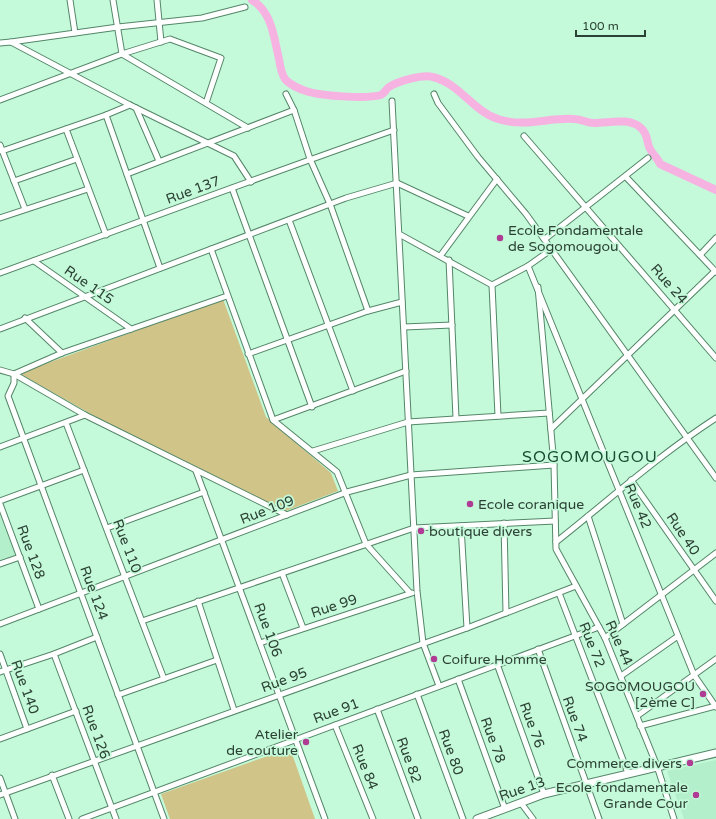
<svg xmlns="http://www.w3.org/2000/svg" width="716" height="819" font-family="'Varela Round',sans-serif">
<style>
.built{fill:#b2efca}
.green{fill:#d0c489}
.lines{fill:none;stroke-linecap:round;stroke-linejoin:round}
.river{stroke:#f6b3e2;stroke-width:8}
.street-casing{stroke:#548669;stroke-width:7}
.secondary-casing{stroke:#548669;stroke-width:9}
.street{stroke:#fff;stroke-width:5}
.secondary{stroke:#fff;stroke-width:7}
.poi-dot{fill:#af3b95;stroke:#c4fad9;stroke-width:1.5}
.labels{text-anchor:middle;dominant-baseline:central;stroke-width:3.5;stroke-linejoin:round;paint-order:stroke}
.street-label{font-size:14px;fill:#2c4135;stroke:#c4fad9}
.poi-label{font-size:14px;fill:#2c4135;stroke:#c4fad9;text-anchor:start}
.quarter-label{font-size:16px;letter-spacing:1px;fill:#184b31;stroke:#c4fad9}
</style>
<rect width="100%" height="100%" fill="#c4fad9"/>
<g class="built">
<polygon points="0,510 17,556 0,562"/>
<polygon points="716,760 716,819 684,819 667,771"/>
</g>
<g class="green">
<polygon points="223,299 266,417 331,473 338,491 283,512 135,439 22,375 23,372"/>
<polygon points="290,748 315,819 170,819 161,794"/>
</g>
<g class="lines">
<path class="river" d="M252 0C272 12 274 38 279 59 280 66 281 73 285 79 289 84 299 89 306 91 320 96 366 99 381 95 385 93 386 89 389 87 398 81 423 74 433 77 459 83 473 111 498 119 526 128 548 117 574 119 581 119 587 123 594 123 609 123 629 117 641 128 649 135 646 142 650 149 653 155 658 158 660 164L716 190"/>
<g class="street-casing">
<g id="street">
<polyline points="70,0 75,33"/>
<polyline points="113,0 122,54 170,39 221,58 206,103"/>
<polyline points="157,0 161,42"/>
<polyline points="11,42 118,27 202,18 245,7"/>
<polyline points="0,43 11,42 130,105 234,156 251,182"/>
<polyline points="286,94 294,110 310,159 330,204 368,311"/>
<polyline points="434,94 438,103 478,157 526,214 716,478"/>
<polyline points="0,100 122,54 248,128"/>
<polyline points="392,101 417,591 423,643 439,686"/>
<polyline points="136,108 159,161"/>
<polyline points="106,115 130,105"/>
<polyline points="66,129 106,235"/>
<polyline points="524,136 716,358"/>
<polyline points="0,145 25,209"/>
<polyline points="2,151 106,115 160,268"/>
<polyline points="127,174 294,110"/>
<polyline points="626,177 716,272"/>
<polyline points="14,181 77,159"/>
<polyline points="232,188 312,407"/>
<polyline points="0,218 88,189"/>
<polyline points="289,220 353,391"/>
<polyline points="399,234 492,285"/>
<polyline points="545,239 648,158"/>
<polyline points="211,249 273,420 337,472 366,544 410,593"/>
<polyline points="441,255 497,179"/>
<polyline points="700,255 716,238"/>
<polyline points="449,260 456,418"/>
<polyline points="34,261 131,329"/>
<polyline points="528,266 694,675 716,707"/>
<path d="M0 273C131 225 262 176 394 130"/>
<polyline points="492,285 498,416"/>
<polyline points="492,285 528,266 552,249"/>
<polyline points="538,287 554,465 556,549 605,638 657,766 674,819"/>
<polyline points="25,318 62,353"/>
<polyline points="404,327 452,325"/>
<polyline points="0,329 346,198 397,183 468,216"/>
<polyline points="248,354 368,311 402,302"/>
<polyline points="0,370 14,374 85,415 287,515"/>
<polyline points="273,420 406,371"/>
<polyline points="66,423 164,679"/>
<polyline points="551,429 715,271"/>
<polyline points="0,447 85,415"/>
<polyline points="313,451 408,422 549,413"/>
<polyline points="196,471 325,819"/>
<polyline points="631,480 716,601"/>
<polyline points="0,501 84,470"/>
<polyline points="0,504 39,609"/>
<polyline points="588,516 623,624"/>
<polyline points="504,523 506,613"/>
<polyline points="461,526 467,628"/>
<polyline points="107,528 204,492"/>
<path d="M556 542C609 500 659 455 716 418"/>
<polyline points="0,564 20,557"/>
<polyline points="282,573 303,628"/>
<polyline points="559,593 628,773"/>
<polyline points="198,601 234,710"/>
<polyline points="142,621 414,528 555,521"/>
<polyline points="0,624 347,492 411,475 554,465"/>
<polyline points="605,638 716,553"/>
<polyline points="260,643 412,593"/>
<polyline points="538,649 599,819"/>
<polyline points="0,654 27,729"/>
<polyline points="54,654 116,819"/>
<polyline points="497,664 544,794"/>
<polyline points="0,672 54,654 97,637"/>
<polyline points="621,676 678,636"/>
<polyline points="458,679 505,809"/>
<polyline points="417,694 463,819"/>
<polyline points="118,695 217,660"/>
<polyline points="377,709 418,819"/>
<polyline points="637,716 716,659"/>
<polyline points="335,725 373,819"/>
<polyline points="640,726 716,706"/>
<polyline points="0,739 76,711"/>
<polyline points="52,775 69,819"/>
<polyline points="0,778 15,819"/>
<polyline points="0,795 467,628 576,586"/>
<polyline points="521,803 533,819"/>
<polyline points="82,819 599,627"/>
<polyline points="164,819 8,396 14,383 14,374 62,353 227,296"/>
</g>
</g>
<g class="secondary-casing">
<polyline id="secondary" points="477,819 544,794 716,753"/>
</g>
<use href="#street" class="street"/>
<use href="#secondary" class="secondary"/>
</g>
<g class="poi-dot">
<circle cx="500" cy="238" r="4"/>
<circle cx="470" cy="504" r="4"/>
<circle cx="421" cy="531" r="4"/>
<circle cx="434" cy="659" r="4"/>
<circle cx="703" cy="694" r="4"/>
<circle cx="306" cy="742" r="4"/>
<circle cx="690" cy="763" r="4"/>
<circle cx="696" cy="795" r="4"/>
</g>
<g class="labels">
<g class="street-label">
<text transform="translate(193 190) rotate(-20)">Rue 137</text>
<text transform="translate(669 284) rotate(49)">Rue 24</text>
<text transform="translate(89 285) rotate(35)">Rue 115</text>
<text transform="translate(638 506) rotate(67)">Rue 42</text>
<text transform="translate(267 510) rotate(-21)">Rue 109</text>
<text transform="translate(683 534) rotate(56)">Rue 40</text>
<text transform="translate(127 546) rotate(69)">Rue 110</text>
<text transform="translate(31 552) rotate(70)">Rue 128</text>
<text transform="translate(94 593) rotate(70)">Rue 124</text>
<text transform="translate(334 606) rotate(-18)">Rue 99</text>
<text transform="translate(268 630) rotate(70)">Rue 106</text>
<text transform="translate(619 643) rotate(66)">Rue 44</text>
<text transform="translate(592 645) rotate(68)">Rue 72</text>
<text transform="translate(284 680) rotate(-20)">Rue 95</text>
<text transform="translate(25 687) rotate(70)">Rue 140</text>
<text transform="translate(336 711) rotate(-20)">Rue 91</text>
<text transform="translate(575 719) rotate(70)">Rue 74</text>
<text transform="translate(532 725) rotate(70)">Rue 76</text>
<text transform="translate(96 732) rotate(70)">Rue 126</text>
<text transform="translate(493 740) rotate(70)">Rue 78</text>
<text transform="translate(451 752) rotate(70)">Rue 80</text>
<text transform="translate(409 760) rotate(70)">Rue 82</text>
<text transform="translate(365 767) rotate(68)">Rue 84</text>
<text transform="translate(522 789) rotate(-19)">Rue 13</text>
</g>
<g class="poi-label">
<text x="508" y="230">Ecole Fondamentale<tspan x="508" dy="16">de Sogomougou</tspan></text>
<text x="478" y="504">Ecole coranique</text>
<text x="429" y="531">boutique divers</text>
<text x="442" y="659">Coifure Homme</text>
<text x="695" y="686" text-anchor="end">SOGOMOUGOU<tspan x="695" dy="16">[2ème C]</tspan></text>
<text x="298" y="734" text-anchor="end">Atelier<tspan x="298" dy="16">de couture</tspan></text>
<text x="682" y="763" text-anchor="end">Commerce divers</text>
<text x="688" y="787" text-anchor="end">Ecole fondamentale<tspan x="688" dy="16">Grande Cour</tspan></text>
</g>
<g class="quarter-label">
<text x="590" y="457">SOGOMOUGOU</text>
</g>
</g>
<path d="M576 30v6h69v-6" fill="none" stroke="#2c4135" stroke-width="2"/>
<text x="582" y="30" font-size="12" fill="#2c4135" stroke="#c4fad9" stroke-width="3" paint-order="stroke">100 m</text>
</svg>
